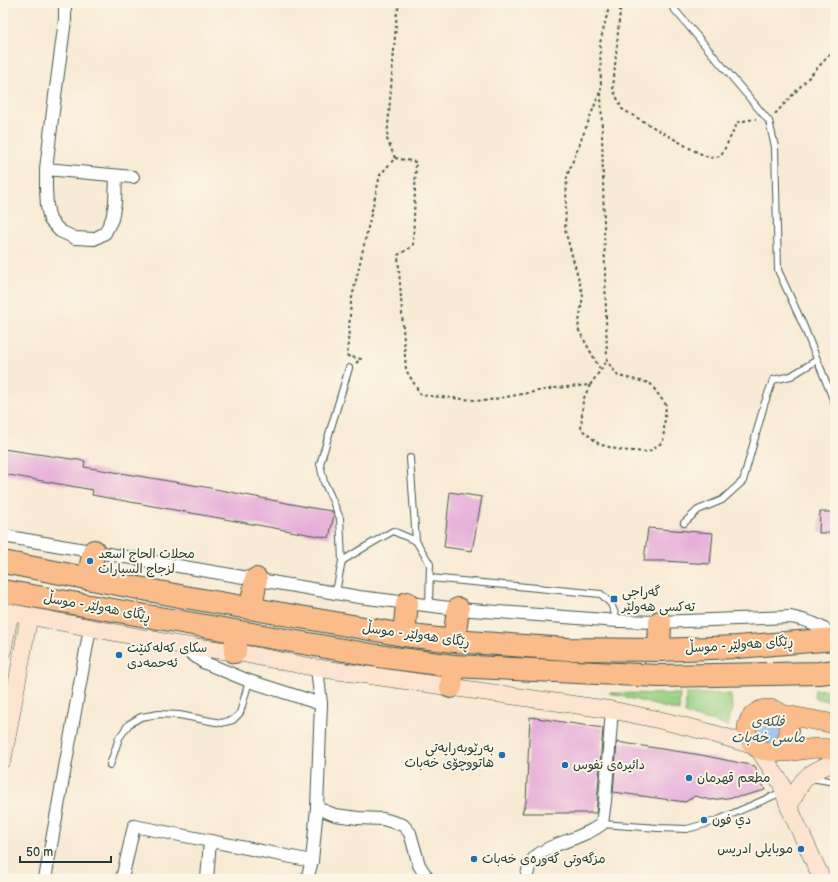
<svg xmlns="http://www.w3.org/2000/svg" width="838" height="882" font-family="'Balsamiq Sans','Playpen Sans Arabic',sans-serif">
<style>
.green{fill:#97cf82;stroke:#5b865b}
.water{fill:#86b6f1;stroke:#527a92}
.building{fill:#e6afd9}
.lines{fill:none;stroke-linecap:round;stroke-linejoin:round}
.lane-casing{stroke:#40574c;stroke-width:8}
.street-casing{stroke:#40574c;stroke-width:14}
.secondary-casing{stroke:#40574c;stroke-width:18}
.primary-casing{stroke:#40574c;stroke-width:20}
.highway-casing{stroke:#40574c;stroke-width:24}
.path{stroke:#40574c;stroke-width:2;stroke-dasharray:3 3;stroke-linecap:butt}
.lane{stroke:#fff;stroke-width:6}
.street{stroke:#fff;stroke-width:12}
.secondary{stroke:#fde4d0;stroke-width:17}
.primary{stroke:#f9bc8a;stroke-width:19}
.highway{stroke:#f9bc8a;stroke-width:22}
.poi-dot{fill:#1f6fb2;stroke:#fcf5e5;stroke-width:1.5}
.labels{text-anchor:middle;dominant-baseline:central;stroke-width:4;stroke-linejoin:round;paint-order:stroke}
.poi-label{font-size:13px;fill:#1f3d34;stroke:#fcf5e5;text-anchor:start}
.street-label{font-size:13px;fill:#1f3d34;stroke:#fcf5e5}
.water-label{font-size:14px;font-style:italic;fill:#395b63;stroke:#fcf5e5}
</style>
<rect width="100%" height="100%" fill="#fcf5e5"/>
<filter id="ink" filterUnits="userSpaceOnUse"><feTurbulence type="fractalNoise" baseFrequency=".025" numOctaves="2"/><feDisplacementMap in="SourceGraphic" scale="8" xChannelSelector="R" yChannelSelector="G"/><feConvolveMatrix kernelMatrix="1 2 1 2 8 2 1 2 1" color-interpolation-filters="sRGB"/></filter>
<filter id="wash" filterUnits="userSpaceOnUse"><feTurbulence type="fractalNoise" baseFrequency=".012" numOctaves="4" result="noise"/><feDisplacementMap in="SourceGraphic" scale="16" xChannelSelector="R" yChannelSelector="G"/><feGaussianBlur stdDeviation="0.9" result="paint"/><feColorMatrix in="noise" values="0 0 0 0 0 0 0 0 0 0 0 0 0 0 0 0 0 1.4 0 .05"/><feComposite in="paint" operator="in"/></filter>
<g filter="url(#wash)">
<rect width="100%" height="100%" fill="#f8ead4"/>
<g class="green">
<polygon points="835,689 835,702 814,698 815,690"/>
<polygon points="609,693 680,694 679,711"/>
<polygon points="686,694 731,694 732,711 729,716 728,726 685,714"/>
</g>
<path class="water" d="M767 713C769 713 771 713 773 713 786 717 787 735 777 741 773 744 768 744 764 745L755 739C752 725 752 718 767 713Z"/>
<g id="blocks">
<g class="building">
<polygon points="3,449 85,461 84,467 205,487 312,508 332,511 334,515 329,538 92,495 93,490 3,474"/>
<polygon points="450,492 482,497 472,551 444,547"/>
<polygon points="820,512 835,512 835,533 819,533"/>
<polygon points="648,528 713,533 710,564 665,561 644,561"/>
<polygon points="530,717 603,728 596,813 522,813 526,802"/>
<polygon points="617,742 701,755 755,766 765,790 743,796 710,800 695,796 685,802 613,792"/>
</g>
</g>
</g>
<g filter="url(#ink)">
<use href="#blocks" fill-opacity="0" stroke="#40574c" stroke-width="1"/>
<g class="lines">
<g class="lane-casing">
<g id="lane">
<polyline points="669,3 769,121 775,147 778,270 804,327 835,404"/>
<polyline points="410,458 416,541"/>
<polyline points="684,523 698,510 722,500 743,481 764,405 773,380 791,376 817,360"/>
<polyline points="342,561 340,518 331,497 324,482 320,464 349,368"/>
<polyline points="430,578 601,594 611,604 618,621"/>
<polyline points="336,592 342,561 360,550 393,531 416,541 430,564 429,606"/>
<polyline points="110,765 119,738 129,724 141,717 159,714 179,715 221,723 233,720 240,713 249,681"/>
<polyline points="811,778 835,782"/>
<polyline points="602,824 658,828 687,829 716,821 782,792"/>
</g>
</g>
<g class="street-casing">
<g id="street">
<polyline points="65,3 65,20 53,111 46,169 46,188 47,206 50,220 60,231 75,238 94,239 105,233 112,219 115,203 116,176"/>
<polyline points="46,169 133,177"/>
<path d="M3 536 359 597 458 609 618 621 660 622 791 617C810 621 820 625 835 637"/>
<polyline points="181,646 203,662 249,681 321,704"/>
<polyline points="317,808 335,815 358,818 383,819 403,825 410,833 419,865 428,879"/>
<polyline points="45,879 90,628"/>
<polyline points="122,879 134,826 312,861"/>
<polyline points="207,879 210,841"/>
<polyline points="307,879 312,861 317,808 321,704 317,668"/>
<path d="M526 879C528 873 528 866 532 861 541 847 571 841 586 833 592 831 597 827 602 824L605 801 612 710"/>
</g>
</g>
<g class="secondary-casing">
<g id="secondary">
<polyline points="3,611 180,645 235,652 317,668 612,710 660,720 708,732 755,746"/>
<polyline points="3,650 10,612"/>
<polyline points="757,747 781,783 789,807 822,879"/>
<polyline points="3,759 29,617"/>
<path d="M789 807C793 798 799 784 807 777 814 770 826 766 835 762"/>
</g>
</g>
<g class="primary-casing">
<g id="primary">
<circle cx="768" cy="730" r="21"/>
<polyline points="781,714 835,724"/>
<polyline points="770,751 786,752 815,748 835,749"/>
</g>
</g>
<g class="highway-casing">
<g id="highway">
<polyline points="3,562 185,597 404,635 454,641 568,649 659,650 737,647 835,639"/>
<polyline points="88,578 94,551"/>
<polyline points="3,591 378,656 454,666 659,676 819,673 835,671"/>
<polyline points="251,608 256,579"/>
<polyline points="404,635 407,603"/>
<polyline points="454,641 458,609"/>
<polyline points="659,650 660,622"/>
<polyline points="235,652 237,632"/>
<polyline points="451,687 454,666"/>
</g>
</g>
<g class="path">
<polyline points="623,3 620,10 613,89 622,109 693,150 710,158 721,156 738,122 754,119 756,119"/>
<polyline points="775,114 835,49"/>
<polyline points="395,158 387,139 397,11 401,3"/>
<polyline points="356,363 361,359 347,356 351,302 380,175 395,158 416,162 413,246 398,255 406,370 421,395 484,401 555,388 590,385 607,361 600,43 609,7 612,3"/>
<polyline points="600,369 578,329 583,295 565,230 567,176 601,89"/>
<polyline points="590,385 583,400 581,429 599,444 619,450 648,452 663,442 666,405 650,383 618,376 607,361"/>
</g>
<use href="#lane" class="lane"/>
<use href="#street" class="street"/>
<use href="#secondary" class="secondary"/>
<use href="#primary" class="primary"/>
<use href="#highway" class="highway"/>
</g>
</g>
<g class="poi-dot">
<circle cx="90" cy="561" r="4"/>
<rect x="610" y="595" width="8" height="8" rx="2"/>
<circle cx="119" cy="655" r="4"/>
<circle cx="502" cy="755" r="4"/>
<circle cx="565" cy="765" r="4"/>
<circle cx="689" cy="778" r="4"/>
<circle cx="704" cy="820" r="4"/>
<circle cx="801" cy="849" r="4"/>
<circle cx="474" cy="859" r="4"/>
</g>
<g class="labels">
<g class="poi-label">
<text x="98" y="554">محلات الحاج اسعد<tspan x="98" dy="15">لزجاج السيارات</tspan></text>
<text x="622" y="592">گەراجی<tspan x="622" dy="15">تەکسی هەولێر</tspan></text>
<text x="127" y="648">سکای کەلەکنێت<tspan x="127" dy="15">ئەحمەدی</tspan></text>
<text x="494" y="748" text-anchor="end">به‌رێوبه‌رایه‌تی<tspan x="494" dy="15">هاتووچۆی خه‌بات</tspan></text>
<text x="573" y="765">دائیرەی نفوس</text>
<text x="697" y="778">مطعم قهرمان</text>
<text x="712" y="820">دي فون</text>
<text x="793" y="849" text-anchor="end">موبايلى ادريس</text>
<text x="482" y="859">مزگەوتى گەورەى خەبات</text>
</g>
<g class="street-label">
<text transform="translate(97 607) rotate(10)">ڕێگای هەولێر - موسڵ</text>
<text transform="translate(416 635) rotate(8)">ڕێگای هەولێر - موسڵ</text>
<text transform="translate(739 645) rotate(-4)">ڕێگای هەولێر - موسڵ</text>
</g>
<g class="water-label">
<text x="768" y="721">فلکەی<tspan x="768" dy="16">ماسی خەبات</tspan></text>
</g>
</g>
<rect width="838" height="882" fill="none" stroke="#fcf5e5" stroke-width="16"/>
<path d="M20 856v6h91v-6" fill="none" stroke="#1f3d34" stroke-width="2"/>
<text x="26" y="856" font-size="12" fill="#1f3d34" stroke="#fcf5e5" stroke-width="3" paint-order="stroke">50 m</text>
</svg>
